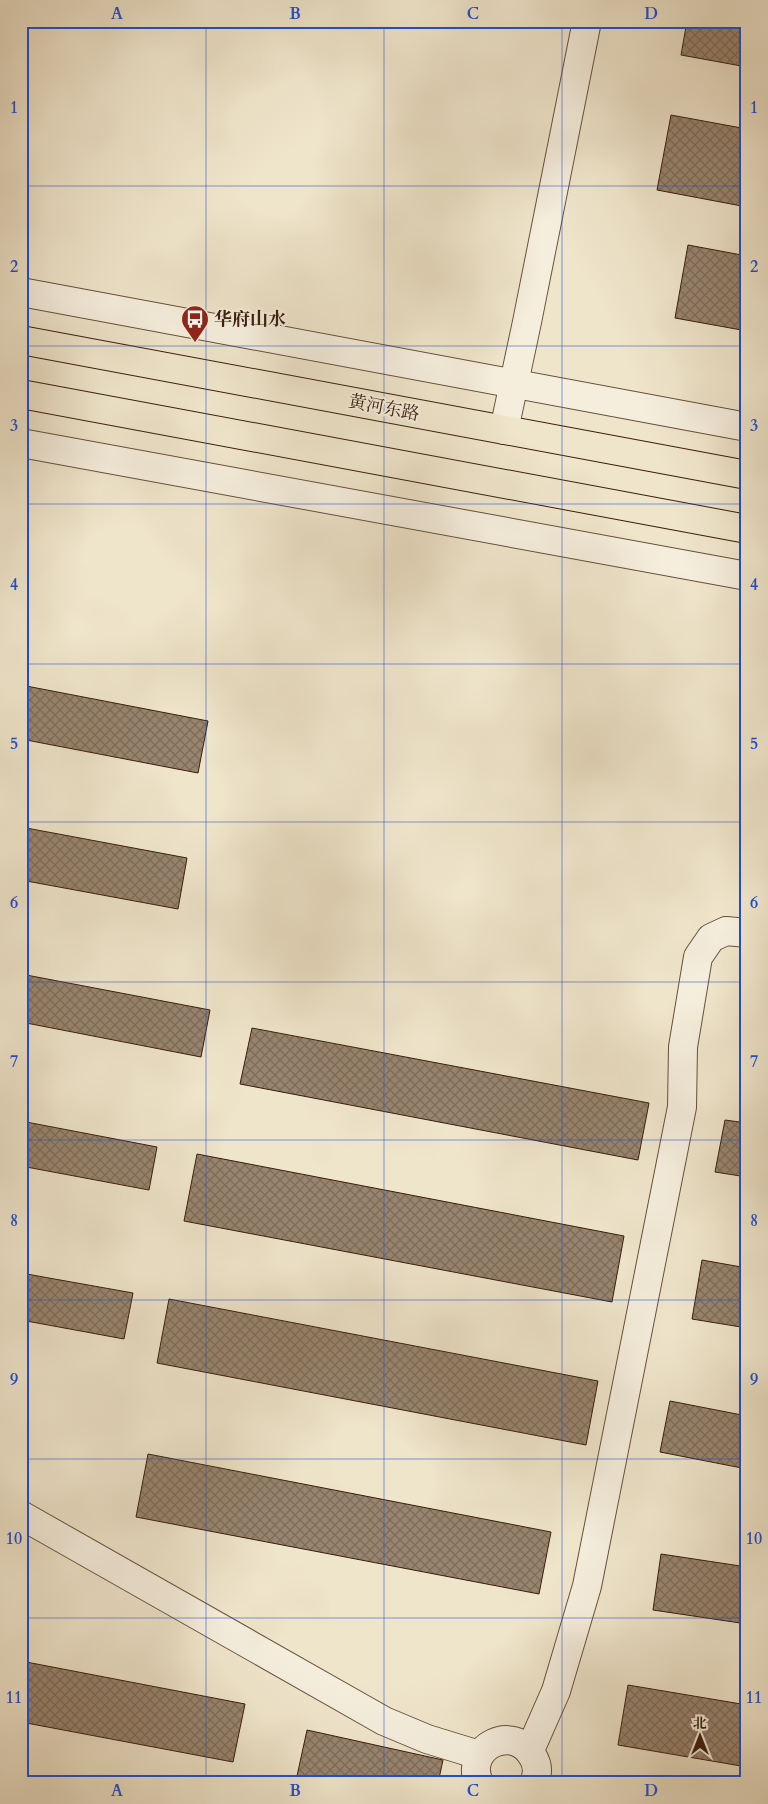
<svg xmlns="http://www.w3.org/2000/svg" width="768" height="1804" font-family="Cardo,'Noto Serif SC',serif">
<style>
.building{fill:url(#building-cross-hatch);stroke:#3a1e0c}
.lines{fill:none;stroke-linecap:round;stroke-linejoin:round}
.minor-casing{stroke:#67503c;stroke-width:30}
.major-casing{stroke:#3a1e0c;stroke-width:30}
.minor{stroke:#f5eedd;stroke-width:28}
.major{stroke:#efe5cb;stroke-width:28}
.grid{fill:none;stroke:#1d4ed8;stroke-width:1;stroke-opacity:0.55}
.labels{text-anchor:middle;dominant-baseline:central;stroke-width:4;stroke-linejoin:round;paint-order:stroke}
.poi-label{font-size:18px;font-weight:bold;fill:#3a1e0c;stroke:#f5eedd;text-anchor:start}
.street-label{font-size:18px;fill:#3a1e0c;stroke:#f5eedd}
.neatline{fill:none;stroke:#1d4ed8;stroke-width:2}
.grid-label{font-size:16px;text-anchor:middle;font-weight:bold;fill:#1d4ed8}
</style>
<defs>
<pattern id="building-cross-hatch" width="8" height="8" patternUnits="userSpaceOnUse" patternTransform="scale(1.25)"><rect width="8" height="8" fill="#98856f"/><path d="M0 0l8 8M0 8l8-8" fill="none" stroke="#7d6c5a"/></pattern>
</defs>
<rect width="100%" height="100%" fill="#efe5cb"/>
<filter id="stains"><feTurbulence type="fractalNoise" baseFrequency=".004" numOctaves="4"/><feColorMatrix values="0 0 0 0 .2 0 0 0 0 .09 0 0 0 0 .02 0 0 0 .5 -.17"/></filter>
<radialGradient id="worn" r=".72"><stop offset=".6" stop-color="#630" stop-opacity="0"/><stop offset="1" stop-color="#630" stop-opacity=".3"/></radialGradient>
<g class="building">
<polygon points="687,21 747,21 747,67 681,55"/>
<polygon points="671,115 747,129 747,207 657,190"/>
<polygon points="688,245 747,256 747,331 675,318"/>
<polygon points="21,685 208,721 198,773 21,739"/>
<polygon points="21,827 187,858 178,909 21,880"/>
<polygon points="21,974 210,1010 201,1057 21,1022"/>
<polygon points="747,987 747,1018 741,1017"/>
<polygon points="252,1028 649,1103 638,1160 240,1084"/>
<polygon points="725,1120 747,1123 747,1177 715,1172"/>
<polygon points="21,1121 157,1147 149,1190 21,1166"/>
<polygon points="197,1154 624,1236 612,1302 184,1221"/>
<polygon points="702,1260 747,1268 747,1328 692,1319"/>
<polygon points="21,1273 133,1293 124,1339 21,1320"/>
<polygon points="169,1299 598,1381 586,1445 157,1363"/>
<polygon points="670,1401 747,1416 747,1469 660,1452"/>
<polygon points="148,1454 551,1532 539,1594 136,1517"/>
<polygon points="661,1554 747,1567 747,1624 653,1610"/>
<polygon points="21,1661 245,1704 233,1762 21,1722"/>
<polygon points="628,1685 747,1705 747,1767 618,1745"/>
<polygon points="307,1730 443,1760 438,1783 326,1783 297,1776"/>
</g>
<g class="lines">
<g class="minor-casing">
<g id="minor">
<polyline points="21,292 747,427"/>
<polyline points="504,430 527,322 587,21"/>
<polyline points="21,443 747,576"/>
<polyline points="21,1515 384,1721 427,1739 479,1755"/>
<polyline points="530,1750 556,1691 587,1586 682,1107 683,1047 698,957 711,938 726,931 747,933"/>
<path d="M479 1783C463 1747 514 1722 533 1757 538 1765 538 1774 534 1783"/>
</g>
</g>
<g class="major-casing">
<g id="major">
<polyline points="21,340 747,475"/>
<polyline points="21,394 747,529"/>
</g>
</g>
<use href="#minor" class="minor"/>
<use href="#major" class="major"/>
</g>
<path class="grid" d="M206 21V1783M384 21V1783M562 21V1783M21 186H747M21 346H747M21 504H747M21 664H747M21 822H747M21 982H747M21 1140H747M21 1300H747M21 1459H747M21 1618H747"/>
<defs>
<g id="bus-pin" transform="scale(1.4375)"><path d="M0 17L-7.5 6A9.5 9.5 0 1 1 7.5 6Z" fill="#8f2418" stroke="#f5eedd"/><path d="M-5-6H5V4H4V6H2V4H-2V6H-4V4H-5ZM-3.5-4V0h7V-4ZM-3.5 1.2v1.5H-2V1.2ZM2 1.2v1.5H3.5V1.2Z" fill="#fff"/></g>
</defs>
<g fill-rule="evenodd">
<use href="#bus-pin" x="195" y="319"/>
</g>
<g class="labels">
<g class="poi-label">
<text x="214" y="319">华府山水</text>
</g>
<g class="street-label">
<text transform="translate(384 408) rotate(11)">黄河东路</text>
</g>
</g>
<rect width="768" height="1804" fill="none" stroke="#efe5cb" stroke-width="55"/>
<g transform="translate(700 1736)" stroke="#f5eedd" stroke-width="4" paint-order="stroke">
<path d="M0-4L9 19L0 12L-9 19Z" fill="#3a1e0c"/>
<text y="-8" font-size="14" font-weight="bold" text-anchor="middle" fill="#3a1e0c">北</text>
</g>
<rect x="28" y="28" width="712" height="1748" class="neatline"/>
<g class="grid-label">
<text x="117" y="19">A</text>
<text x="295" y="19">B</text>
<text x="473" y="19">C</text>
<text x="651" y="19">D</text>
<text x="14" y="113">1</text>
<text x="754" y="113">1</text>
<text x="14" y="272">2</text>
<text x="754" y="272">2</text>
<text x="14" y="431">3</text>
<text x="754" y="431">3</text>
<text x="14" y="590">4</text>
<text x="754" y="590">4</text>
<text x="14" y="749">5</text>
<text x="754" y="749">5</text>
<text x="14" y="908">6</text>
<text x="754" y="908">6</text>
<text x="14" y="1067">7</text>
<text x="754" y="1067">7</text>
<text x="14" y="1226">8</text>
<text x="754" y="1226">8</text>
<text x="14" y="1385">9</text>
<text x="754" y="1385">9</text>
<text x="14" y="1544">10</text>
<text x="754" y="1544">10</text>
<text x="14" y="1703">11</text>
<text x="754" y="1703">11</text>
<text x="117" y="1796">A</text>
<text x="295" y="1796">B</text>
<text x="473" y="1796">C</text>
<text x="651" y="1796">D</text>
</g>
<rect width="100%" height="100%" filter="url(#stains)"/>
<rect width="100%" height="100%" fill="url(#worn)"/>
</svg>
